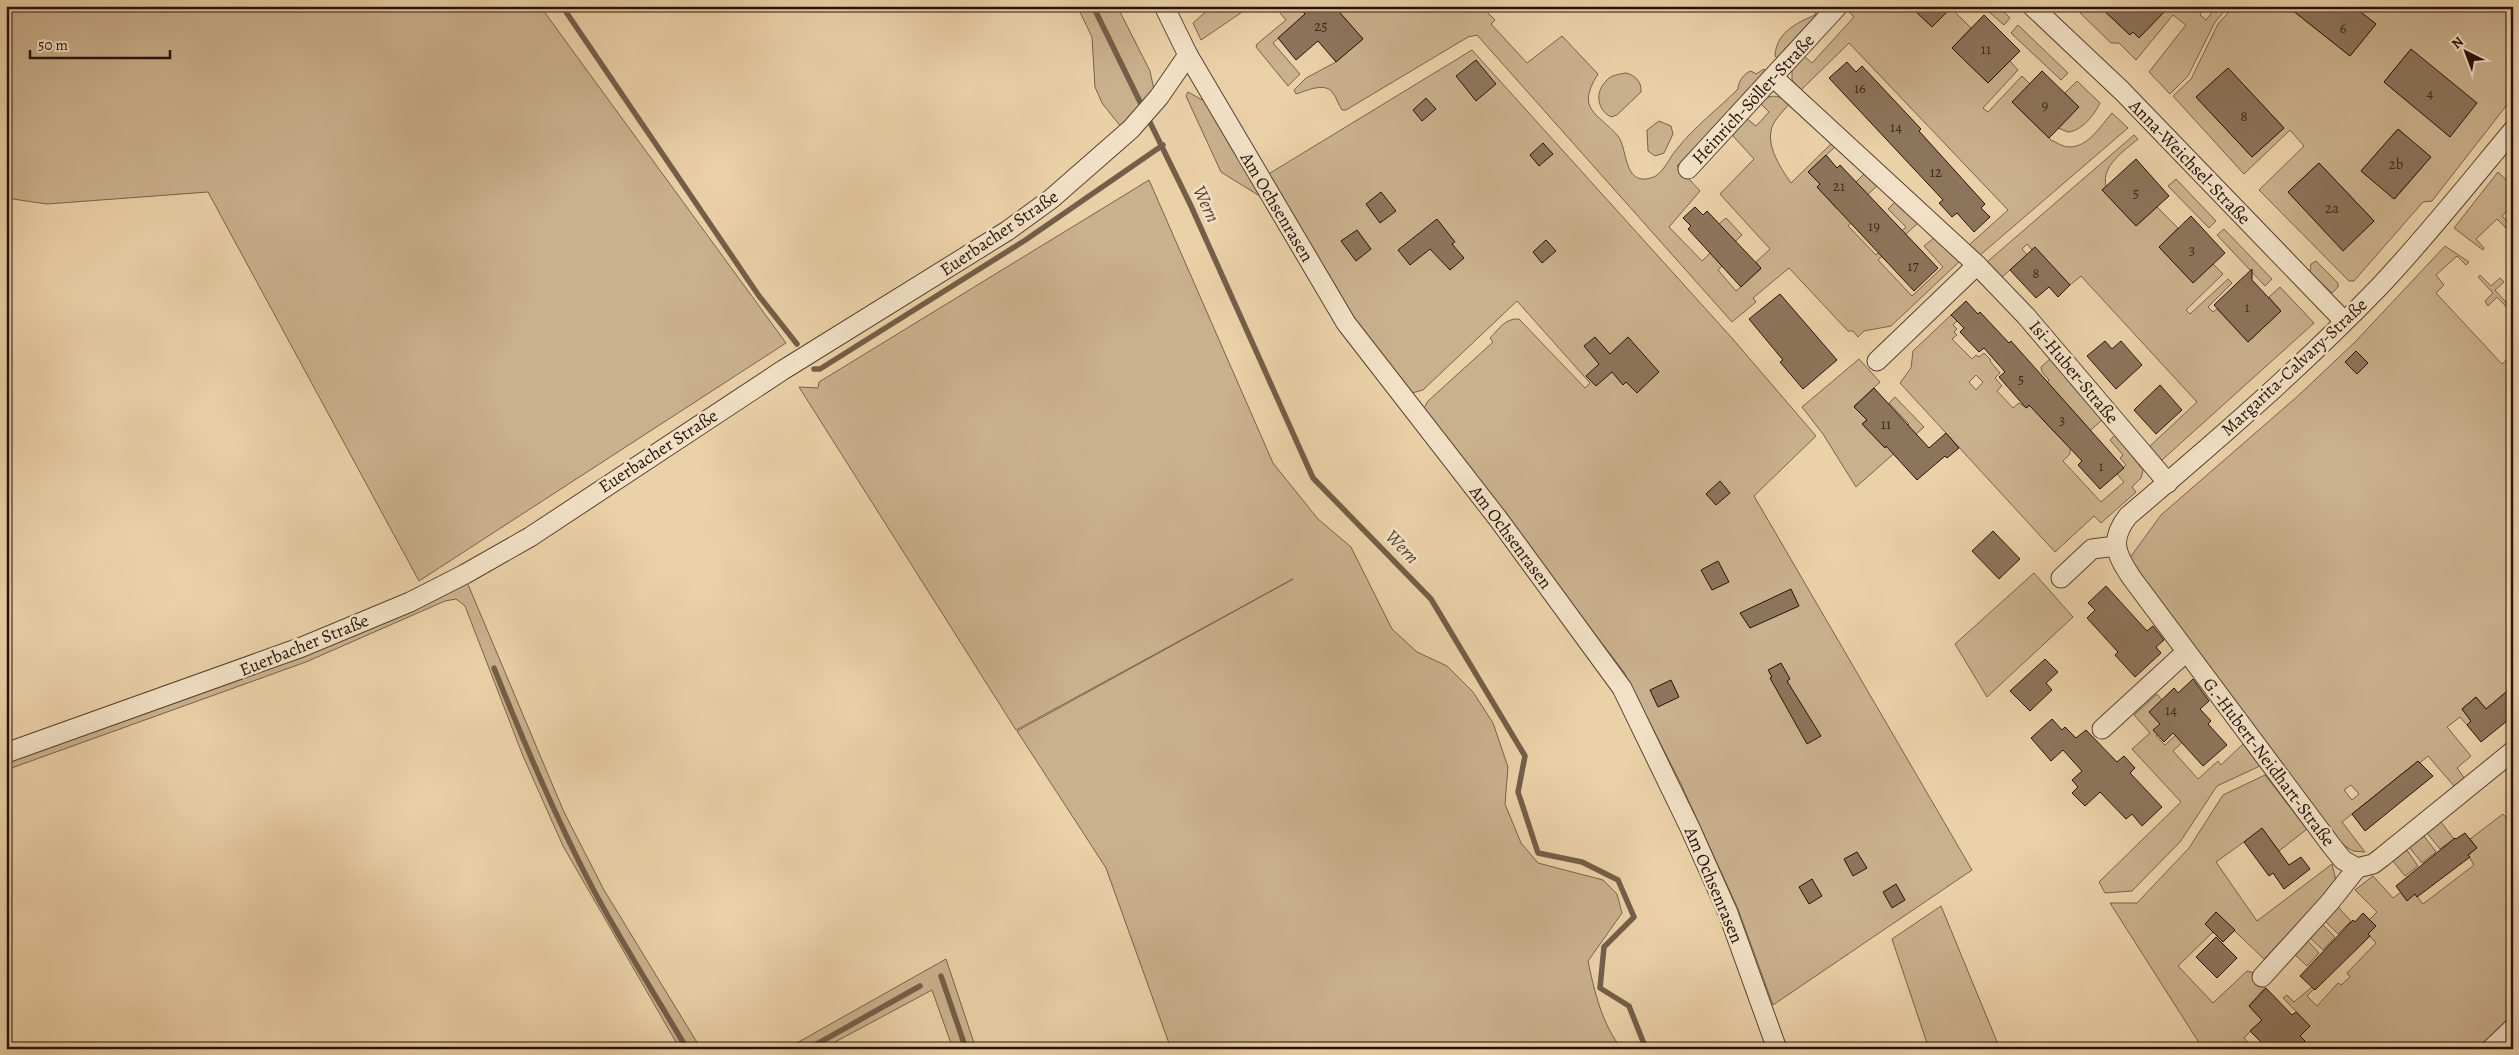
<svg xmlns="http://www.w3.org/2000/svg" width="2519" height="1055" font-family="Alegreya,serif">
<style>
.green{fill:#cab18d;stroke:#78624b;fill-rule:evenodd}
.lines{fill:none;stroke-linecap:round;stroke-linejoin:round}
.stream{stroke:#745e48;stroke-width:5.5}
.building{fill:#8d755c;stroke:#271209}
.street-casing{stroke:#584231;stroke-width:21}
.street{stroke:#f2e1c6;stroke-width:19}
.labels{text-anchor:middle;dominant-baseline:central;stroke-width:5;stroke-linejoin:round;paint-order:stroke}
.number-label{font-size:15px;fill:#402b1e}
.street-label{font-size:18px;fill:#271209;stroke:#f2e1c6}
.water-label{font-size:19px;font-style:italic;fill:#5b4433;stroke:#f2e1c6}
</style>
<rect width="100%" height="100%" fill="#ebd1a8"/>
<filter id="stains"><feTurbulence type="fractalNoise" baseFrequency=".004" numOctaves="4"/><feColorMatrix values="0 0 0 0 .2 0 0 0 0 .09 0 0 0 0 .02 0 0 0 .5 -.17"/></filter>
<radialGradient id="worn" r=".72"><stop offset=".6" stop-color="#630" stop-opacity="0"/><stop offset="1" stop-color="#630" stop-opacity=".3"/></radialGradient>
<g class="green">
<polygon points="6,6 540,6 786,343 419,581 208,192 47,204 6,198"/>
<polygon points="1077,6 1117,6 1150,71 1154,90 1121,127 1102,103 1095,87 1092,37"/>
<polygon points="1212,6 1251,6 1201,40 1193,23"/>
<polygon points="1274,6 1299,6 1305,14 1273,43 1300,74 1288,86 1256,47 1257,44 1286,20"/>
<path d="M1334 6H1481L1495 20 1491 24 1527 63 1562 36 1598 74C1575 110 1598 113 1618 136 1628 149 1623 186 1651 178 1663 175 1669 158 1676 150 1695 126 1717 110 1738 89 1738 82 1744 73 1751 71L1756 74 1764 69 1767 72 1677 166 1700 191 1669 227 1702 261 1729 235 1719 224 1726 218 1742 235 1716 260 1722 266 1718 270 1736 291 1761 269 1756 262 1770 249 1720 194 1754 159 1733 136V133L1746 118 1756 126 1769 112 1760 103C1770 93 1779 95 1790 103 1785 109 1779 115 1775 121 1762 141 1780 167 1791 183L1833 142 1837 145 1808 172 1820 184 1817 187 1837 209 1856 182 1866 172 1879 184 1850 211 1856 218 1848 226 1876 255 1906 227 1888 209 1896 201 1918 223 1878 260 1912 296 1943 267 1924 246 1935 237 1959 262 1891 326 1864 331 1858 337 1853 331H1848L1789 268 1753 298 1756 302 1732 322 1477 35 1468 37 1346 110H1342C1338 105 1337 97 1332 92 1324 82 1306 91 1296 94L1294 90 1306 78 1336 62 1363 39Z"/>
<path d="M1818 6H1827L1778 59 1775 56C1776 33 1796 23 1815 15Z"/>
<path d="M1847 6H1910L1932 27 1951 8 1971 28 1952 48 1988 83 2010 61 2018 70 1983 108 1988 112 2022 76 2030 84 2012 102 2051 140C2056 142 2063 147 2069 147 2089 147 2101 125 2112 113L2128 128 1979 256 1968 246 2008 210 1849 43 1801 90 1792 80V69L1803 55 1812 63 1854 17 1846 9Z"/>
<polygon points="1982,6 1998,6 2010,18 2004,25"/>
<polygon points="2073,6 2099,6 2130,35 2133,32 2139,38 2164,12 2158,6 2206,6 2200,15 2206,20 2217,6 2229,6 2215,22 2188,76 2170,94 2149,72 2186,25 2173,15 2136,60 2119,43 2111,43"/>
<path d="M2234 6H2287L2350 56 2376 24 2353 6H2513V97L2432 201 2423 202 2354 281H2349L2259 190 2304 146 2290 130 2244 174 2173 96 2191 79 2218 24ZM2411 49 2450 136 2384 82ZM2228 68 2284 128 2252 157 2196 97ZM2398 129 2430 158 2395 199 2361 171ZM2319 163 2374 221 2343 250 2288 192Z"/>
<polygon points="2018,25 2068,73 2061,80 2011,33"/>
<path d="M1472 50 1731 337 1816 436 1754 496 1972 870 1773 1005 1738 909 1681 784 1624 672 1425 413 1424 408 1428 401 1493 342 1490 338C1499 329 1505 318 1519 319L1585 388 1590 383 1517 301 1423 390 1412 393 1357 325 1267 175Z"/>
<path d="M1626 73C1635 75 1642 82 1641 92L1617 115 1611 117C1596 109 1595 91 1607 80 1611 75 1620 74 1626 73Z"/>
<path d="M2077 81 2100 103C2095 114 2082 131 2068 132L2058 128 2079 107 2065 93Z"/>
<polygon points="1188,92 1206,102 1263,198 1221,172 1186,96"/>
<polygon points="1659,121 1671,126 1673,134 1664,153 1655,156 1648,151 1647,130"/>
<path d="M2134 135 2138 139C2124 151 2101 166 2106 186L2103 190 2136 226 2157 207 2178 228 2159 247 2193 283 2213 264 2223 274 2186 310 2190 314 2228 279 2232 283 2208 307 2213 312 2217 309 2248 342 2281 311 2269 297 2280 287 2314 323 2162 460 2149 447 2197 402 2081 276 2070 285 2035 248 2032 250 2027 244 2022 249 2027 255 2002 277 1987 262Z"/>
<polygon points="2498,172 2513,186 2513,205 2502,216 2510,224 2506,228 2497,219 2476,239 2484,248 2483,250 2454,228"/>
<polygon points="2176,179 2216,221 2209,228 2168,186"/>
<path d="M1149 180 1273 463 1318 519 1351 547 1392 629 1417 652 1447 666 1473 692 1493 723 1508 767 1505 804 1521 843 1538 863 1603 880 1617 894 1622 913 1588 961C1594 990 1602 1025 1622 1049H1171L1106 868 1017 731 1293 579 1016 730 799 387 818 388 819 382Z"/>
<polygon points="2224,229 2272,279 2265,286 2217,235"/>
<path d="M2445 246 2469 262 2466 265 2457 256 2436 275 2444 285 2436 293 2502 364 2513 354V687L2486 709 2476 697 2462 709 2471 721 2467 725 2460 717 2447 727 2471 756 2457 768 2465 779 2455 787 2428 756 2414 768 2412 766 2342 822 2365 852 2353 851 2340 843 2129 559 2161 515 2299 395 2355 342ZM2351 785 2359 794 2352 800 2344 790Z"/>
<polygon points="2316,261 2338,283 2338,287 2332,293 2310,272 2311,264"/>
<polygon points="2480,275 2491,286 2500,278 2504,282 2495,290 2513,310 2513,314 2497,297 2488,306 2485,301 2493,293 2478,277"/>
<path d="M1951 315 1957 321 1953 325 1957 329 1954 332 1957 335 1952 339 1972 359 1976 355 1979 357 1984 353 1991 360 1990 361 2000 373 1995 378 2002 386 1997 391 2013 408 2019 403 2027 408 2033 403 2041 418 2064 442 2084 423 2047 383 2049 380 2042 372 2041 367 2051 358 2103 419 2070 449V454L2063 461 2101 502 2124 482 2117 474 2126 465 2120 458 2123 455 2110 440 2115 435 2143 470 2141 478 2132 487 2136 492 2101 523 2094 516 2055 552 1900 383 1911 368 1913 351ZM1976 375 1983 382 1976 390 1969 382Z"/>
<polygon points="1859,359 1880,382 1854,406 1867,420 1862,424 1885,447 1909,424 1889,403 1895,397 1924,427 1856,487 1823,434 1802,407"/>
<polygon points="2034,573 2073,617 1987,697 1955,644"/>
<polygon points="464,575 564,812 604,890 701,1049 680,1049 563,846 523,756 465,606 456,599 445,601 306,662 6,770 6,753"/>
<polygon points="2157,694 2162,700 2149,712 2164,728 2156,736 2165,745 2201,711 2193,732 2173,751 2198,779 2218,761 2221,765 2243,744 2260,766 2217,786 2180,842 2132,891 2105,893 2099,882 2181,802 2132,749 2150,733 2134,715"/>
<polygon points="2265,775 2307,829 2279,851 2262,829 2216,862 2257,921 2332,864 2336,881 2325,896 2264,959 2216,913 2205,924 2213,932 2178,966 2213,1003 2247,971 2254,973 2267,985 2249,1006 2262,1020 2244,1038 2254,1049 2203,1049 2110,903 2137,903 2189,848 2223,795"/>
<polygon points="2503,814 2510,822 2513,820 2513,1015 2481,1046 2460,1043 2454,1049 2296,1049 2304,1041 2300,1036 2310,1026 2283,998 2287,995 2294,1002 2312,987 2314,989 2307,996 2317,1006 2338,983 2341,985 2350,977 2347,973 2376,943 2368,934 2369,920 2377,912 2355,890 2373,876 2393,898 2401,892 2407,900 2415,894 2423,904 2474,865 2468,855 2477,848 2470,839"/>
<polygon points="2441,822 2454,839 2440,849 2427,833"/>
<polygon points="2424,836 2436,852 2422,863 2409,847"/>
<polygon points="2406,849 2418,866 2405,876 2392,860"/>
<polygon points="1941,906 2000,1049 1929,1049 1892,939"/>
<polygon points="2338,907 2351,921 2338,934 2324,920"/>
<polygon points="2321,923 2335,937 2323,950 2308,936"/>
<polygon points="2306,939 2319,953 2307,966 2293,953"/>
<polygon points="946,959 976,1049 953,1049 932,990 822,1049 786,1049"/>
</g>
<g class="lines">
<g class="stream">
<polyline points="562,6 759,296 797,344"/>
<polyline points="1093,6 1191,206 1313,478 1431,599 1525,756 1518,792 1538,853 1582,862 1618,880 1634,917 1604,947 1600,988 1629,1006 1646,1049"/>
<polyline points="814,369 820,369 1024,241 1163,145"/>
<path d="M494 668C524 743 555 817 593 889 622 943 656 996 687 1049"/>
<polyline points="941,976 966,1049"/>
<polyline points="808,1049 920,986"/>
</g>
</g>
<g class="building">
<polygon points="1298,6 1334,6 1363,39 1336,62 1318,41 1296,60 1278,38 1305,14"/>
<polygon points="1910,6 1953,6 1932,27"/>
<polygon points="2099,6 2170,6 2139,38 2133,32 2130,35"/>
<polygon points="2287,6 2353,6 2376,24 2350,56"/>
<polygon points="1984,15 2020,51 1988,83 1952,48"/>
<polygon points="2411,49 2477,103 2450,137 2384,82"/>
<polygon points="1476,60 1496,84 1476,101 1456,76"/>
<polygon points="1847,62 1856,72 1862,66 1921,129 1919,131 1985,204 1981,208 1990,217 1974,232 1957,213 1952,217 1939,203 1943,200 1829,78"/>
<polygon points="2228,68 2284,128 2252,157 2196,97"/>
<polygon points="2042,71 2079,107 2049,138 2012,102"/>
<polygon points="1426,98 1436,109 1422,121 1413,110"/>
<polygon points="2398,129 2431,157 2394,199 2361,171"/>
<polygon points="1543,143 1553,154 1539,166 1530,155"/>
<polygon points="1826,155 1837,168 1840,165 1938,268 1914,291 1817,187 1820,184 1808,172"/>
<polygon points="2136,159 2169,196 2136,226 2102,190"/>
<polygon points="2319,163 2374,221 2343,251 2288,192"/>
<polygon points="1381,192 1396,211 1380,223 1366,204"/>
<polygon points="1695,207 1703,215 1707,211 1761,268 1741,287 1688,229 1691,226 1683,218"/>
<polygon points="2191,216 2225,253 2193,283 2159,247"/>
<polygon points="1437,219 1455,242 1452,244 1464,258 1450,270 1430,249 1410,265 1398,250"/>
<polygon points="1357,230 1371,249 1356,261 1341,241"/>
<polygon points="1546,240 1556,251 1542,263 1533,252"/>
<polygon points="2035,247 2070,285 2058,297 2049,287 2036,298 2010,270"/>
<polygon points="2252,269 2252,280 2281,311 2248,342 2214,305"/>
<polygon points="1780,294 1837,360 1803,389 1780,362 1783,360 1749,319"/>
<polygon points="1966,301 1978,314 1980,312 2009,343 2011,341 2124,468 2100,489 2078,465 2082,461 2029,405 2026,408 1999,377 2005,372 1984,348 1979,352 1960,332 1964,328 1951,315"/>
<polygon points="1595,337 1610,354 1628,337 1659,372 1637,393 1626,382 1623,385 1612,372 1596,386 1586,376 1599,364 1584,346"/>
<polygon points="2105,341 2112,349 2121,341 2142,365 2116,389 2087,356"/>
<polygon points="2356,351 2368,363 2357,374 2345,362"/>
<polygon points="2160,385 2182,410 2156,434 2134,410"/>
<polygon points="1874,388 1929,448 1946,433 1959,448 1947,458 1945,456 1917,480 1886,446 1885,448 1862,424 1867,420 1854,407"/>
<polygon points="1720,481 1730,493 1716,505 1706,494"/>
<polygon points="1993,531 2020,559 1999,579 1972,551"/>
<polygon points="1718,561 1729,582 1712,590 1701,570"/>
<polygon points="2106,586 2147,631 2153,626 2164,640 2156,647 2161,653 2135,677 2115,655 2118,652 2087,618 2095,610 2088,603"/>
<polygon points="1791,589 1799,606 1750,628 1740,613"/>
<polygon points="2045,659 2058,672 2046,683 2052,690 2030,711 2010,691"/>
<polygon points="1781,663 1790,679 1787,681 1821,736 1807,744 1770,678 1772,677 1768,670"/>
<polygon points="2193,679 2209,701 2200,709 2211,721 2208,724 2227,745 2203,766 2173,733 2164,742 2153,730 2160,724 2149,712 2174,688 2178,693"/>
<polygon points="1671,680 1679,697 1658,707 1650,690"/>
<polygon points="2513,686 2513,716 2481,742 2467,725 2471,721 2462,709 2476,697 2486,709"/>
<polygon points="2052,719 2062,730 2065,727 2076,738 2086,730 2117,762 2124,756 2135,768 2130,773 2162,807 2142,826 2132,814 2126,819 2100,792 2085,806 2072,793 2078,787 2072,780 2082,771 2063,750 2051,761 2031,738"/>
<polygon points="2418,761 2433,776 2365,831 2352,814"/>
<polygon points="2262,828 2289,865 2301,857 2310,869 2284,889 2273,873 2269,876 2244,842"/>
<polygon points="2465,833 2477,848 2468,855 2470,857 2417,897 2415,894 2407,901 2396,886 2455,838 2456,839"/>
<polygon points="1857,852 1867,868 1853,876 1844,859"/>
<polygon points="1812,879 1822,896 1809,904 1799,887"/>
<polygon points="1896,884 1905,900 1892,908 1883,892"/>
<polygon points="2216,912 2235,930 2223,942 2205,924"/>
<polygon points="2363,913 2376,926 2368,934 2370,936 2315,990 2300,976 2353,920 2355,922"/>
<polygon points="2216,937 2237,958 2217,978 2196,957"/>
<polygon points="2266,988 2292,1015 2296,1012 2310,1026 2300,1036 2305,1041 2296,1049 2268,1049 2250,1031 2262,1020 2249,1006"/>
</g>
<g class="lines">
<g class="street-casing">
<g id="street">
<polyline points="2032,6 2122,91 2344,321"/>
<polyline points="1188,55 1346,323 1499,520 1622,688 1690,828 1728,913 1777,1049"/>
<polyline points="1773,77 1977,265 2026,316 2168,483"/>
<polyline points="1688,169 1838,6"/>
<polyline points="1877,361 1977,265"/>
<polyline points="2061,578 2092,549 2116,546"/>
<polyline points="2102,729 2186,652"/>
<polyline points="6,753 302,647 410,602 465,574 530,537 783,370 1007,231 1051,199 1131,129 1159,97 1188,55 1164,6"/>
<path d="M2357 868 2343 860 2331 845 2131 577C2116 554 2109 540 2128 516 2215 442 2301 368 2380 286 2427 236 2469 183 2513 130"/>
<polyline points="2262,977 2330,902 2357,868 2373,864 2381,858 2513,751"/>
<polyline points="2491,1049 2513,1028"/>
</g>
</g>
<use href="#street" class="street"/>
</g>
<g class="labels">
<g class="number-label">
<text x="1321" y="26">25</text>
<text x="2343" y="28">6</text>
<text x="1986" y="49">11</text>
<text x="1860" y="88">16</text>
<text x="2430" y="93">4</text>
<text x="2045" y="105">9</text>
<text x="2244" y="116">8</text>
<text x="1896" y="127">14</text>
<text x="2396" y="164">2b</text>
<text x="1936" y="172">12</text>
<text x="1839" y="186">21</text>
<text x="2136" y="193">5</text>
<text x="2332" y="208">2a</text>
<text x="1874" y="226">19</text>
<text x="2192" y="250">3</text>
<text x="1913" y="266">17</text>
<text x="2036" y="273">8</text>
<text x="2247" y="307">1</text>
<text x="2021" y="379">5</text>
<text x="2062" y="420">3</text>
<text x="1886" y="424">11</text>
<text x="2101" y="466">1</text>
<text x="2171" y="710">14</text>
</g>
<g class="street-label">
<text transform="translate(1753 99) rotate(-47)">Heinrich-Söller-Straße</text>
<text transform="translate(2190 162) rotate(46)">Anna-Weichsel-Straße</text>
<text transform="translate(1277 207) rotate(59)">Am Ochsenrasen</text>
<text transform="translate(999 233) rotate(-34)">Euerbacher Straße</text>
<text transform="translate(2294 367) rotate(-43)">Margarita-Calvary-Straße</text>
<text transform="translate(2074 372) rotate(50)">Isi-Huber-Straße</text>
<text transform="translate(658 451) rotate(-33)">Euerbacher Straße</text>
<text transform="translate(1511 537) rotate(53)">Am Ochsenrasen</text>
<text transform="translate(304 645) rotate(-22)">Euerbacher Straße</text>
<text transform="translate(2269 762) rotate(53)">G.-Hubert-Neidhart-Straße</text>
<text transform="translate(1714 885) rotate(67)">Am Ochsenrasen</text>
</g>
<g class="water-label">
<text transform="translate(1206 204) rotate(65)">Wern</text>
<text transform="translate(1402 547) rotate(46)">Wern</text>
</g>
</g>
<rect width="2519" height="1055" fill="none" stroke="#ebd1a8" stroke-width="25"/>
<rect x="8" y="8" width="2504" height="1040" fill="none" stroke="#271209" stroke-width="2.5"/>
<rect x="12" y="12" width="2494" height="1030" fill="none" stroke="#271209"/>
<g transform="translate(2466 52) rotate(318)" stroke="#f2e1c6" stroke-width="4" paint-order="stroke">
<path d="M0-4L9 19L0 12L-9 19Z" fill="#271209"/>
<text y="-8" font-size="14" font-weight="bold" text-anchor="middle" fill="#271209">N</text>
</g>
<path d="M30 50v8h140v-8" fill="none" stroke="#271209" stroke-width="2.5"/>
<text x="38" y="50" font-size="15" fill="#271209" stroke="#f2e1c6" stroke-width="4" paint-order="stroke">50 m</text>
<rect width="100%" height="100%" filter="url(#stains)"/>
<rect width="100%" height="100%" fill="url(#worn)"/>
</svg>
